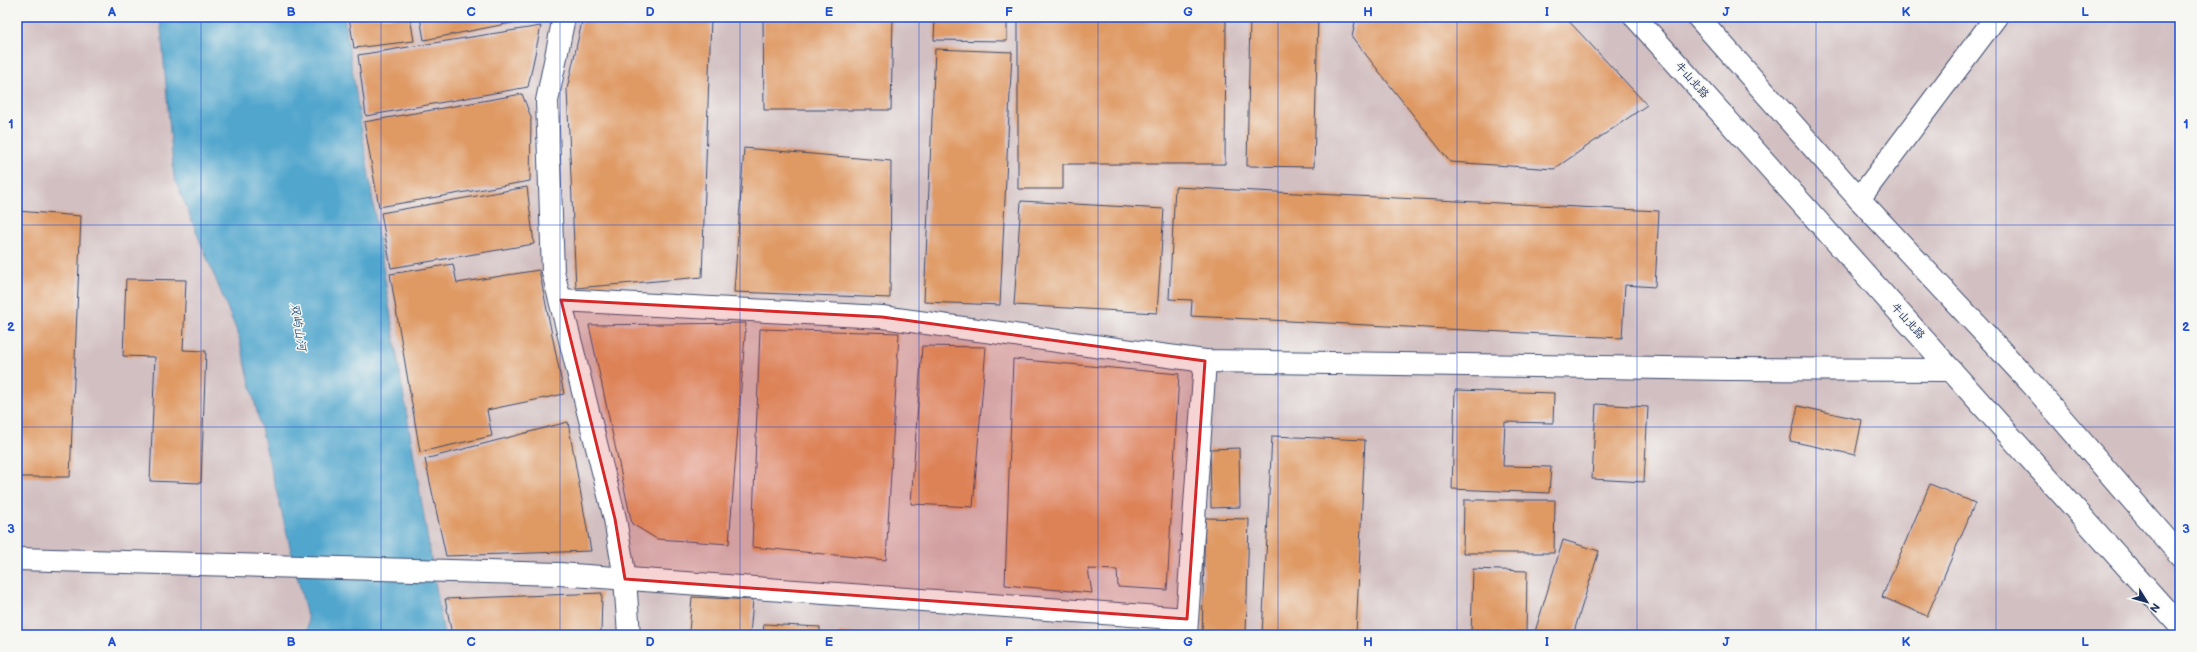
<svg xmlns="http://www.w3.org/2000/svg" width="2197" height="652" font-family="'Balsamiq Sans','LXGW WenKai TC',sans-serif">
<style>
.industrial{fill:#d2bfc1}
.water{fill:#51a6cd;stroke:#366a96}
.building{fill:#df9964}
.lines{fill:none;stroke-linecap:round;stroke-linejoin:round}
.minor-casing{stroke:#3b496c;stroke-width:24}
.tertiary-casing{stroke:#3b496c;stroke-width:24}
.secondary-casing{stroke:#3b496c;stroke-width:24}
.minor{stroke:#fff;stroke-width:22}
.tertiary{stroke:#fff;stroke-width:22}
.secondary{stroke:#fff;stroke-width:22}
.marked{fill:#d62828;fill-opacity:0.2;stroke:#d62828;stroke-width:3;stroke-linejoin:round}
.grid{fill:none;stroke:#1d4ed8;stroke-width:1;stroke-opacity:0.55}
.labels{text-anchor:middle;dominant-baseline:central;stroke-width:3;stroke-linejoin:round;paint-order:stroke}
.street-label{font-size:11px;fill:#1b2f5e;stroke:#f6f6f2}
.water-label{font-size:12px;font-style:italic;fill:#2e5985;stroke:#f6f6f2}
.neatline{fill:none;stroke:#1d4ed8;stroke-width:1.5}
.grid-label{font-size:13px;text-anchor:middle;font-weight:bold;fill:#1d4ed8}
</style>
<rect width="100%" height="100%" fill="#f6f6f2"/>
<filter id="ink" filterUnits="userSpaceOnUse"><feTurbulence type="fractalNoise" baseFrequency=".025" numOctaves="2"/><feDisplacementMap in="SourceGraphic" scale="8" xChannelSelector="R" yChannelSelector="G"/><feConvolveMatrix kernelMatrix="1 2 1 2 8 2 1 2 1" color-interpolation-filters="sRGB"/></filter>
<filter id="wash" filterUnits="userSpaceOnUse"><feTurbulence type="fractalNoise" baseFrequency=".012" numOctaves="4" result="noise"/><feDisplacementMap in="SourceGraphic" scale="16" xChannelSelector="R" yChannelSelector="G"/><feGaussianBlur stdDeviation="0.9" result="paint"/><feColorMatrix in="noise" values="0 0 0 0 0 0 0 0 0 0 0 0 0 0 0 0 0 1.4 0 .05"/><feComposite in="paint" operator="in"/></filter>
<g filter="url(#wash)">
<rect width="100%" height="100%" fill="#f1ddbe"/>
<rect class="industrial" x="17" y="17" width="2163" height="618"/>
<polygon class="water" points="160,17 344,17 398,362 444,635 307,635 308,620 238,334 174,177"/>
<g id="blocks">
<g class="building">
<polygon points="349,17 410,17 414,41 354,48"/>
<polygon points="420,17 537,17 537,18 424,40"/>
<polygon points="583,17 711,17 702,277 576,288 567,89"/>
<polygon points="763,17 893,17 891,110 764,110"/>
<polygon points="935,17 1007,17 1007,41 934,40"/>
<polygon points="1018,17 1226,17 1225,164 1063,164 1063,189 1018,189"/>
<polygon points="1250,17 1318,17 1314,167 1247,166"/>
<polygon points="1356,17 1565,17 1647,105 1554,169 1450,162 1352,37"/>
<polygon points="541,26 528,87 366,116 358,55"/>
<polygon points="935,49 1012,52 1000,305 924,302"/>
<polygon points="522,94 531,117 530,181 379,207 364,122"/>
<polygon points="744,148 891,161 890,298 734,292"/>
<polygon points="527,187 534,244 391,268 381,213"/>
<polygon points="1175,187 1659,211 1655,287 1625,285 1622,338 1191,316 1192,300 1169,299"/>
<polygon points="1021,201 1164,209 1157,313 1014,305"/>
<polygon points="17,211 81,216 70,477 17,477"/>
<polygon points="453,264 457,283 539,270 564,394 487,410 492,436 420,452 390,274"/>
<polygon points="126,279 186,280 183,350 206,351 201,483 150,481 155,357 123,356"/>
<polygon points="746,323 729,544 657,539 632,524 589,325"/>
<polygon points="760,329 899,333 886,560 752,547"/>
<polygon points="922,346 986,347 973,507 911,504"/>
<polygon points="1013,359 1179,374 1167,590 1118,587 1117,570 1088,569 1092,593 1005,585"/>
<polygon points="1455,390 1554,393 1553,423 1505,422 1503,466 1551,467 1549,493 1452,489"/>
<polygon points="1596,404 1648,407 1644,482 1592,479"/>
<polygon points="1798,406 1862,420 1855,455 1790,441"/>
<polygon points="568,422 591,551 446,556 425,459"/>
<polygon points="1272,436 1365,440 1356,635 1262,635"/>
<polygon points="1239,448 1240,507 1211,508 1210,449"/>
<polygon points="1930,484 1975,503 1927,616 1882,597"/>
<polygon points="1464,500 1555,500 1554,553 1463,553"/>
<polygon points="1205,518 1249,519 1246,635 1202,635"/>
<polygon points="1563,540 1599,551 1573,635 1534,635"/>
<polygon points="1473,569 1527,571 1526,635 1471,635"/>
<polygon points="602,593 601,635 452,635 445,599"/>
<polygon points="692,597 753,600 750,635 637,635 689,632"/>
<polygon points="764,624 820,627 820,635 763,635"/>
<polygon points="839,632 861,634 861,635 839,635"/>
</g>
</g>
</g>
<g filter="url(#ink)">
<use href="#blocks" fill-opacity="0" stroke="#3b496c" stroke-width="1"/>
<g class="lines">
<g class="minor-casing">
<g id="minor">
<polyline points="564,17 547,101 553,272 615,519 625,579 629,635"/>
<polyline points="561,300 882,317 1205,361 1727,369 1951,370"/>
<polyline points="17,559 559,574 1187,619"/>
<polyline points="1186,635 1205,361"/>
</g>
</g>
<g class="tertiary-casing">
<polyline id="tertiary" points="1859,199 1996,17"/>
</g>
<g class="secondary-casing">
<g id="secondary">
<polyline points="1635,17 2180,626"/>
<polyline points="1698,17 1859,199 2031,383 2180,555"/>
</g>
</g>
<use href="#minor" class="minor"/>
<use href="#tertiary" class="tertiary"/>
<use href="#secondary" class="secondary"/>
</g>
</g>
<path class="marked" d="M561 300 882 317 1205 361 1187 619 625 579 615 519Z"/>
<path class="grid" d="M201 17V635M381 17V635M560 17V635M740 17V635M919 17V635M1098 17V635M1278 17V635M1457 17V635M1637 17V635M1816 17V635M1996 17V635M17 225H2180M17 427H2180"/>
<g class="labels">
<g class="street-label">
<text transform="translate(1692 80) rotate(48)">牛山北路</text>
<text transform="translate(1908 321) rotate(48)">牛山北路</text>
</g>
<g class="water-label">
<text transform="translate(298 327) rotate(81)">双屿山河</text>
</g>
</g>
<rect width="2197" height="652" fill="none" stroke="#f6f6f2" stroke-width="44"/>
<g transform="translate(2147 602) rotate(127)" stroke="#f6f6f2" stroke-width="3" paint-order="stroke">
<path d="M0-3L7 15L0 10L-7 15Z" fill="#1b2f5e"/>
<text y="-6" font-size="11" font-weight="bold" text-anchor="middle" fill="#1b2f5e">N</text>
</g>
<rect x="22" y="22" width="2153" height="608" class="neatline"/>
<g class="grid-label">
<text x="112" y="16">A</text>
<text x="291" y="16">B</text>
<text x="471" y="16">C</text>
<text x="650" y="16">D</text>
<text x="829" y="16">E</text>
<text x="1009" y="16">F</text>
<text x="1188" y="16">G</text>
<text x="1368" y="16">H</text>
<text x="1547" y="16">I</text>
<text x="1726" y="16">J</text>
<text x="1906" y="16">K</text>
<text x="2085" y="16">L</text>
<text x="11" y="128">1</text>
<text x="2186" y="128">1</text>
<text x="11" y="331">2</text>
<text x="2186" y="331">2</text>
<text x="11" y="533">3</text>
<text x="2186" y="533">3</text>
<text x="112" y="646">A</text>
<text x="291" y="646">B</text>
<text x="471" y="646">C</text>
<text x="650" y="646">D</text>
<text x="829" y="646">E</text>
<text x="1009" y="646">F</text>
<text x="1188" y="646">G</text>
<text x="1368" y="646">H</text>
<text x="1547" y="646">I</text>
<text x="1726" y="646">J</text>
<text x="1906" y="646">K</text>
<text x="2085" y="646">L</text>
</g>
</svg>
